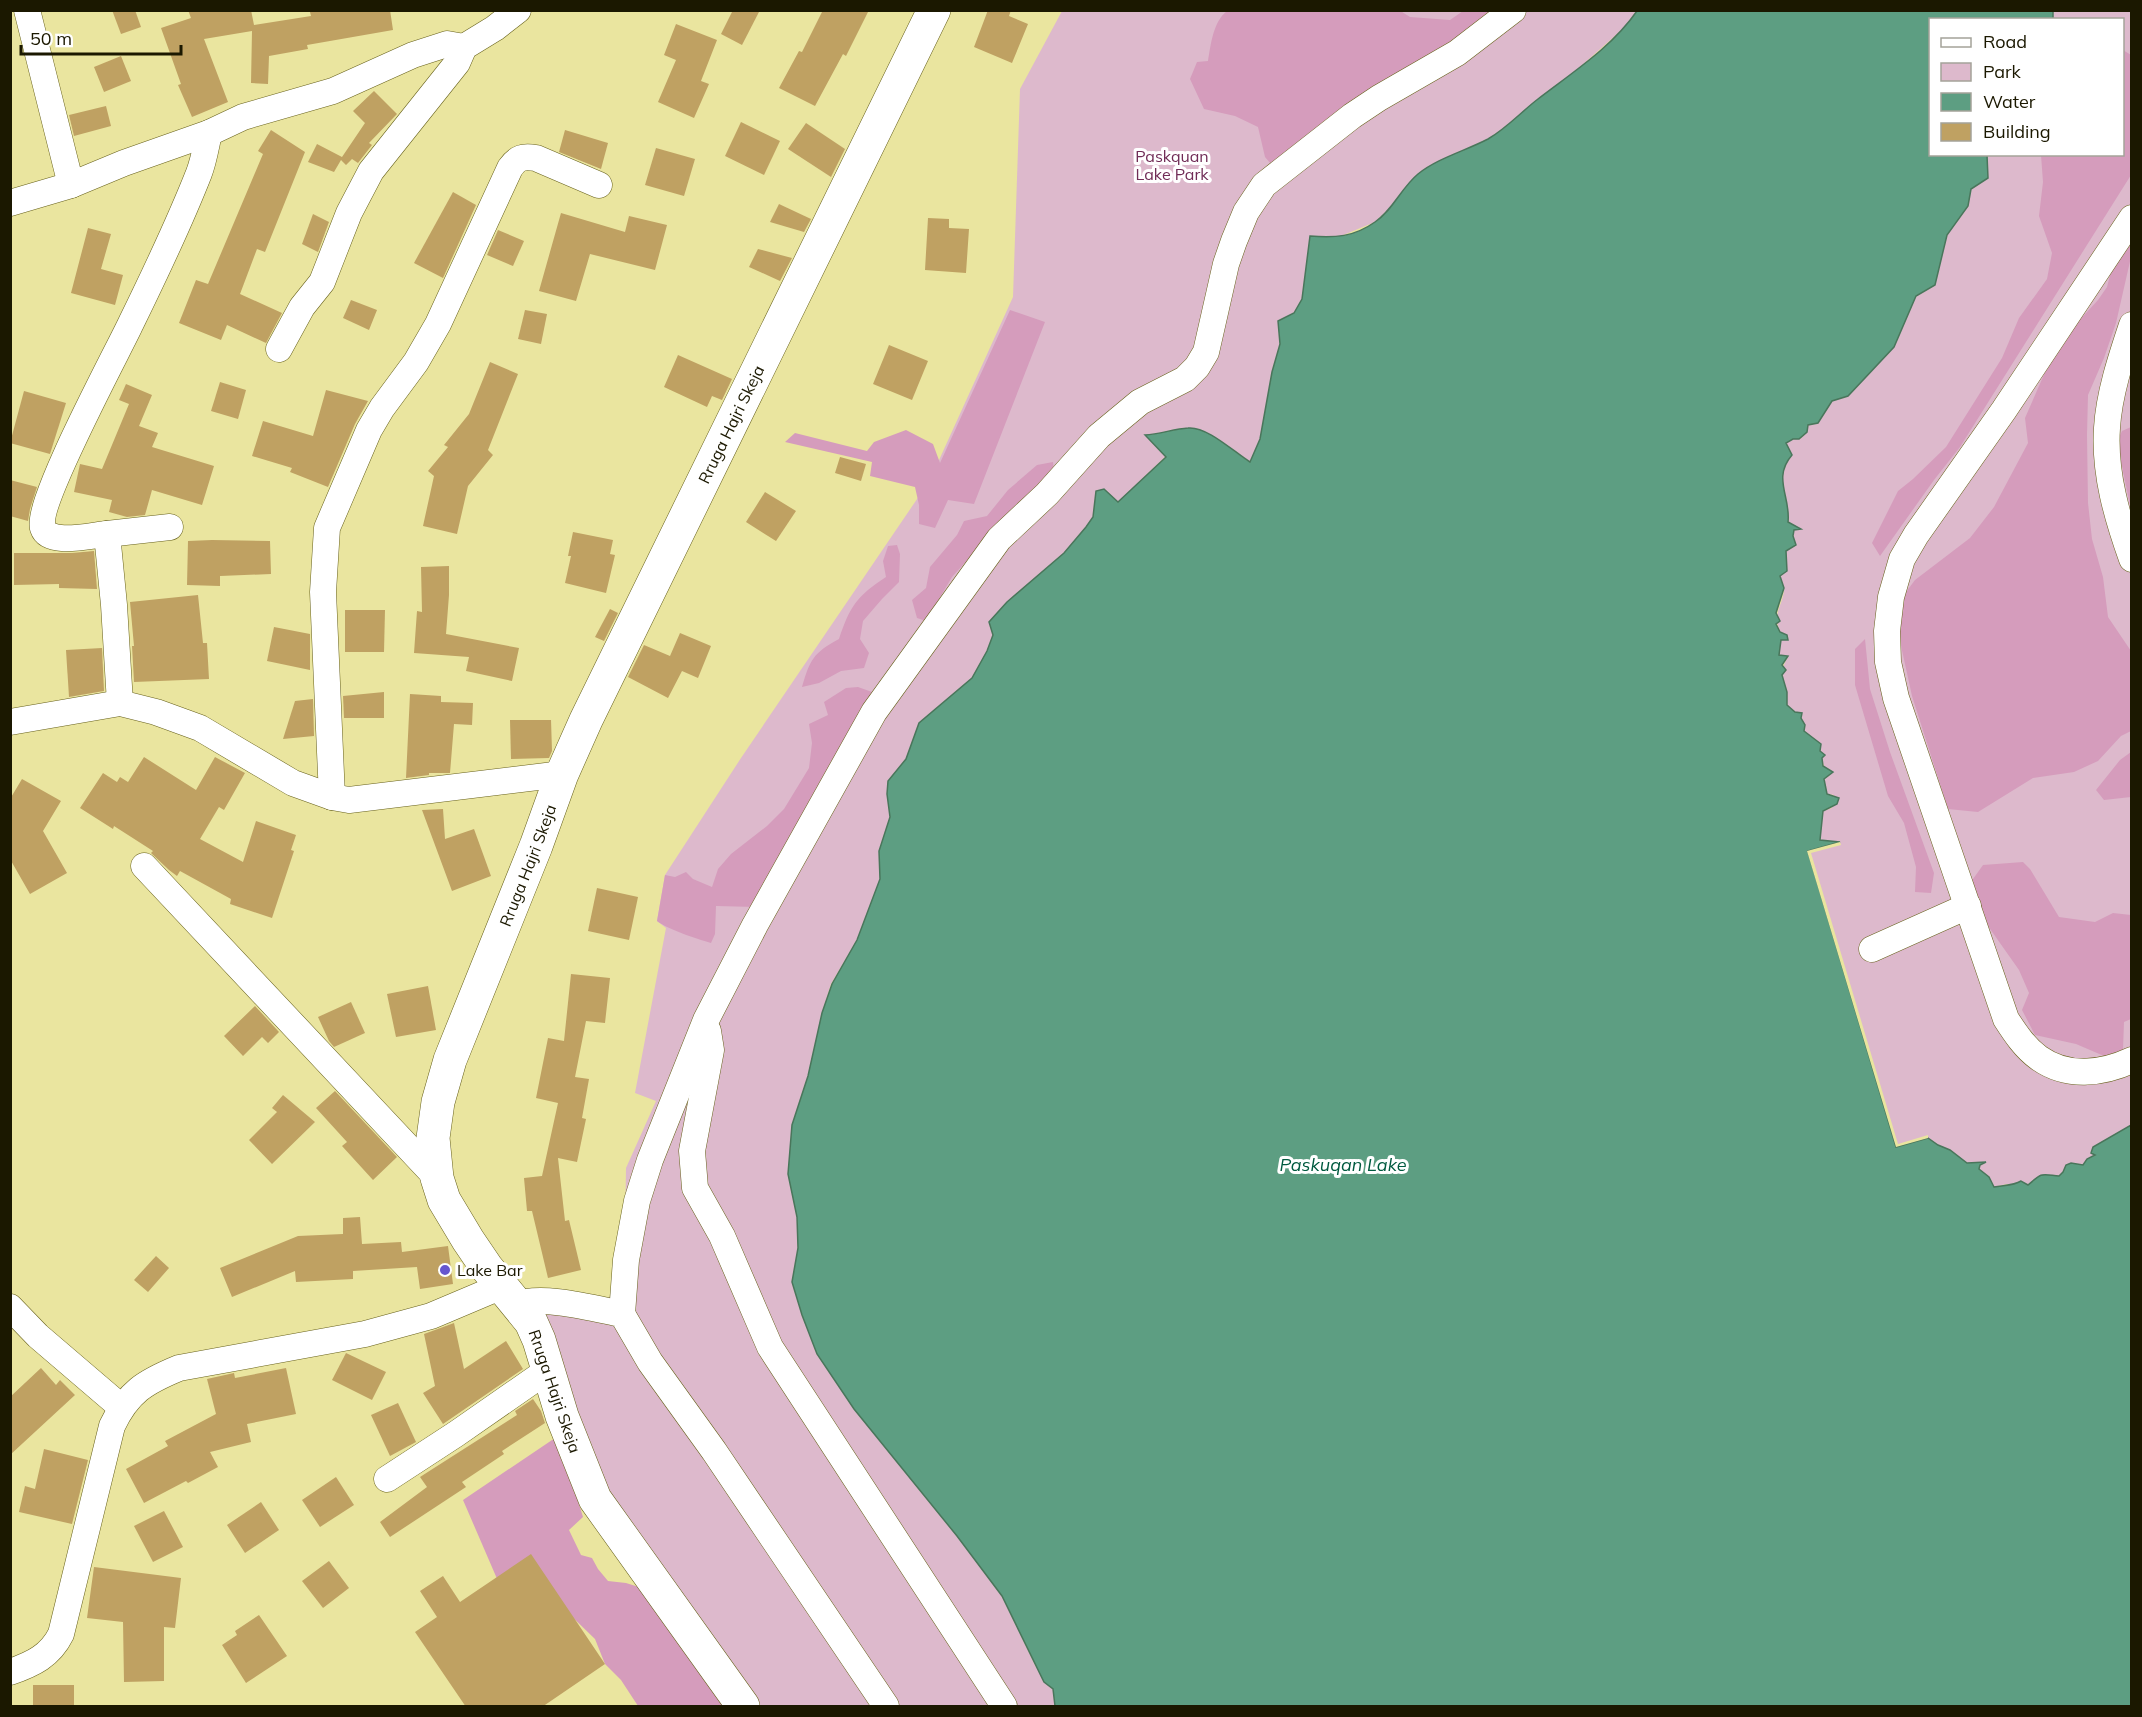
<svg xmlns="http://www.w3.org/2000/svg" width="2142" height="1717" font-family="Mulish,sans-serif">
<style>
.green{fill:#ddb9cc}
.forest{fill:#d59cbc}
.water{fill:#5d9e82;stroke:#49765b;stroke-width:1.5}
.pier{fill:#eae59f}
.building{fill:#bfa162}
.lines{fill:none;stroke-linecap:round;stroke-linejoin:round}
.street-casing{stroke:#67611b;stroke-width:27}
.secondary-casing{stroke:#67611b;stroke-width:34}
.street{stroke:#fff;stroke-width:26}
.secondary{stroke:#fff;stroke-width:33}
.poi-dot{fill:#6656cf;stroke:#fff;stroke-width:2}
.labels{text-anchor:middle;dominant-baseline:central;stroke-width:6;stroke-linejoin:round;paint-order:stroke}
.park-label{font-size:16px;fill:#702b56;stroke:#fff}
.street-label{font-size:16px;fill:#1b1800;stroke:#fff}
.poi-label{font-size:16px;fill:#1b1800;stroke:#fff;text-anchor:start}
.water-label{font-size:18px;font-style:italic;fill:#005a3f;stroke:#fff}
</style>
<rect width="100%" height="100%" fill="#eae59f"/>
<g class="green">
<path d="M2053 10 2131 11 2132 1125 2093 1147 2096 1155 2083 1165 2071 1163 2059 1176C2048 1175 2036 1178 2028 1185L2007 1184 1994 1187 1989 1177 1979 1169 1980 1165 1984 1163H1967L1950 1150 1938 1145 1928 1138 1896 1147 1807 851 1836 842 1820 840 1823 811 1832 808 1834 795 1827 794 1824 779 1830 775C1823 766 1819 756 1821 744L1804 731 1795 712 1787 706C1788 685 1776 675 1788 657L1779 655 1781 640H1788L1787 635 1780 632C1772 613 1782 608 1784 590 1784 586 1781 580 1780 576L1786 571V551L1794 530 1800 529 1788 522C1789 508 1784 498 1782 483 1781 470 1785 456 1786 443L1793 439H1800L1807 432 1808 425 1818 423 1832 401 1848 396 1894 347 1916 296 1935 285 1947 235 1968 206 1971 189 1988 178 1987 155 2122 154V20L2053 19Z"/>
<path d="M1062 11H1637L1625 27 1562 83 1538 99 1514 120 1490 138 1434 165 1418 175 1391 207 1375 222 1336 238 1306 277 1302 299 1294 313 1278 321 1280 344 1272 372 1260 439 1250 462C1236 452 1205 427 1188 428 1174 428 1161 434 1146 435L1166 456 1118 502 1104 489 1096 491 1093 517 1086 527 1064 553 1007 602 990 622 993 635 987 651 972 678 919 723 906 759 888 781 887 794 890 817 879 851 880 879 857 940 831 984 822 1013 788 1174 797 1217 798 1248 792 1283 817 1354 854 1409 957 1536 1002 1596 1036 1667 1053 1689 1055 1706H754L601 1487 544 1314 606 1302 616 1288 625 1232 626 1168 656 1101 635 1093 666 928 657 921 665 875 741 758 930 480 1013 297 1020 89Z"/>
</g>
<g class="forest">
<path d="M1399 10 1410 17 1450 20 1463 11H1495L1460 36 1271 164 1265 157 1258 127 1235 116 1204 109 1190 79 1197 62 1208 61C1211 44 1213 22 1227 11Z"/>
<polygon points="2123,50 2131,55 2131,175 1960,447 1934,480 1880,556 1872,543 1898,491 1913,479 1946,447 2002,358 2019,318 2047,279 2052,253 2039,216 2043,182 2041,155 2122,154"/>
<polygon points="2131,245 2131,257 2116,323 2104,358 2088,395 2087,435 2088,503 2092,539 2103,577 2108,617 2131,651 2131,731 2121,736 2098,761 2074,772 2033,778 1978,812 1948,809 1912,696 1898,632 1900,600 1915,580 1970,538 1994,507 2028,443 2025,418 2046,370 2075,325 2098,300 2107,287 2116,252"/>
<polygon points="1010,310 1045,322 974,504 948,500 935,528 919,524 919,505 915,487 870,476 872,462 785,442 795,433 867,451 874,442 906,430 933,444 940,463"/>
<polygon points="2131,427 2131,510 2117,442 2122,431"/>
<polygon points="1053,462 1054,471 990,535 952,577 926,621 917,618 912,600 926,588 930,567 957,535 964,521 987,516 1008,490 1037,465"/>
<path d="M897 545 900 554 899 582 882 599 863 621 860 639 869 653 864 668 841 671 819 683 802 687C810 660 813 653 839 639 850 606 857 596 886 577L883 561 888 546Z"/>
<polygon points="1865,639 1870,689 1890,752 1934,873 1931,893 1915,892 1916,867 1904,823 1888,796 1855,685 1855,649"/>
<path d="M858 687 872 692 756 907 716 906 715 934 711 943C695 938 669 930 657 921L665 875 675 877 686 872 693 879 712 887 718 869 731 854 767 826 784 809 809 768 812 743 809 724 828 715 824 702 846 688Z"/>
<polygon points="2131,752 2131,797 2104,800 2096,790 2120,760"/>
<polygon points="2023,862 2030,869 2059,917 2095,922 2113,913 2131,915 2131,1019 2124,1022 2123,1050 2104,1056 2076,1044 2035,1035 2022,1010 2029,993 2019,970 1976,909 1968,886 1983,865"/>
<polygon points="558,1436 583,1517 569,1530 581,1555 592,1558 598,1569 608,1581 626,1583 642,1588 729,1706 638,1706 621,1680 605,1664 595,1639 531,1577 498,1581 463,1500"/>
</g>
<path class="water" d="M1637 11H2053V19L1930 20V154L1987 155 1988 178 1971 189 1968 206 1947 235 1935 285 1916 296 1894 347 1848 396 1832 401 1818 423 1808 425 1807 432 1799 439H1793L1786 443 1792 455C1772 478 1791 497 1788 522L1801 529 1794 530 1793 536 1796 545 1786 551 1787 571 1780 576 1784 588 1776 613 1780 621 1776 624 1780 632 1787 635 1788 640H1781L1779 655 1788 656 1782 665 1786 670 1782 675 1787 692V705L1795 712 1802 713 1801 718 1805 725 1804 731 1821 744 1820 751 1825 755 1822 758 1823 766 1833 772 1824 779 1827 794 1839 798 1837 804 1823 811 1820 840 1840 842 1808 851 1896 1147 1928 1138 1938 1145 1950 1150 1967 1163 1986 1162 1980 1165 1979 1169 1989 1177 1994 1187C2003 1185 2013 1186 2021 1181L2028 1185C2043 1172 2040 1174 2059 1176L2063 1172 2066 1165 2071 1163 2083 1165 2087 1159 2095 1155 2091 1153 2093 1147 2131 1125V1706H1055L1053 1689 1044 1682 1002 1596 957 1536 854 1409 817 1354 802 1315 792 1282 798 1248 797 1217 788 1174 792 1125 808 1076 822 1013 832 984 857 940 880 879 879 851 890 817 887 794 888 781 906 759 919 723 972 678 987 651 993 635 989 622 1007 602 1064 553 1086 527 1093 517 1096 491 1104 489 1118 502 1166 457 1145 435C1160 434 1174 429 1188 428 1207 426 1234 452 1250 462L1260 439 1272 372 1280 344 1278 321 1294 313 1302 299 1310 236C1335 238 1354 237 1375 222 1393 210 1401 188 1418 174 1438 158 1465 151 1488 139 1507 128 1521 112 1538 99 1573 72 1612 47 1637 11Z"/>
<polygon class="pier" points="1840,842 1841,845 1811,853 1898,1144 1928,1135 1928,1138 1896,1147 1807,851"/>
<g class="building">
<polygon points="112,10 135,10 141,27 121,34"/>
<polygon points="188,10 251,10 254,25 311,16 310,12 320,10 390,10 393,30 307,45 308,49 269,56 268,84 251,83 252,31 204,39 228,102 192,117 178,85 181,84 161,28 191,18"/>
<polygon points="733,10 760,10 742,45 721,34"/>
<polygon points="823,10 869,10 846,56 843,54 815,106 779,88 799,51 802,52"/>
<polygon points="988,10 1011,10 1009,16 1028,24 1012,63 974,47"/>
<polygon points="676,24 717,40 701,81 709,84 694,118 658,102 676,60 664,55"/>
<polygon points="121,56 131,81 104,92 94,67"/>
<polygon points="374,91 397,114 369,143 372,145 358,163 352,159 346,165 341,160 334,172 308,162 317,144 342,157 365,123 353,111"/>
<polygon points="106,106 111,126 74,136 69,115"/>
<polygon points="741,122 780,141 764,175 725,156"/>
<polygon points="806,123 845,149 831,177 788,149"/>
<polygon points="271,130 305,152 265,252 257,249 240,294 282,313 266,343 227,325 221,340 179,323 196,280 208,284 263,154 258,151"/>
<polygon points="565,130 608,143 601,169 559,152"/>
<polygon points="656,148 695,159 684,196 645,185"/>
<polygon points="453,192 476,205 443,278 414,263"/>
<polygon points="779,204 811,219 804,232 770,222"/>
<polygon points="561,213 625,232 629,216 667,225 655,270 590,254 576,301 539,291"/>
<polygon points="313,214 329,222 318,252 302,244"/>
<polygon points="928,218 949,219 949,228 969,229 966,273 925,270"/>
<polygon points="88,228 111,234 101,269 123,275 115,305 71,293"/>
<polygon points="498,230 524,241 513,266 487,255"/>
<polygon points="758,249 792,258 780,281 749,267"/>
<polygon points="351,300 377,310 369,330 343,318"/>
<polygon points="525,310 547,314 541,344 518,339"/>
<polygon points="889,345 928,361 912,400 873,384"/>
<polygon points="678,355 732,379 722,400 712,396 707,407 664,387"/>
<polygon points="490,362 518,374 488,450 493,455 468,486 457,534 423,526 434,476 428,471 448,447 444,445 469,414"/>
<polygon points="220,382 246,390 238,419 211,411"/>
<polygon points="126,384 152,395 139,426 158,433 152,447 214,466 202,505 152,490 145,515 127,517 109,512 112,500 74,492 80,464 102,469 129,404 119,400"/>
<polygon points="326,390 368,401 355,424 328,487 290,472 292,468 252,456 263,421 313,436"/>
<polygon points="24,391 66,403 50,454 10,443"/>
<polygon points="840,457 866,464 861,481 835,473"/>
<polygon points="10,480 37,487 30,509 28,521 10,516"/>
<polygon points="765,492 796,511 776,541 746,522"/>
<polygon points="573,532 613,540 610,554 615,555 606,593 565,583 571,556 568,556"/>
<polygon points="212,540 270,541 271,574 220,576 220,586 187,585 188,541"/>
<polygon points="94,551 97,589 59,588 59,584 14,585 14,553 72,553"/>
<polygon points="449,566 449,595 446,634 519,648 512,681 466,671 469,657 414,653 417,611 422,612 421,567"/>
<polygon points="198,595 203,643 207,643 209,679 134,682 132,646 134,646 130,602"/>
<polygon points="610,609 618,613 604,641 595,637"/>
<polygon points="345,610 385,610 384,652 345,652"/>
<polygon points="274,627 310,634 310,670 267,661"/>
<polygon points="680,633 711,646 698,678 682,671 668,698 628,677 644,645 670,656"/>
<polygon points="102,648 104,691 69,697 66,650"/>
<polygon points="384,692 384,718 344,718 343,696"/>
<polygon points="410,694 441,696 441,702 473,703 472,725 454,724 450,773 429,773 429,775 406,778"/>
<polygon points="313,699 314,736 283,739 295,701"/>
<polygon points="510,720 551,720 552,751 549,758 511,759"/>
<polygon points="144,757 196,790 215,757 245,773 224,810 219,807 200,839 243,862 256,821 296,835 291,850 294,851 272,918 230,904 231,899 180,871 177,876 169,870 151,853 153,851 114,826 113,829 80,808 103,773 117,782 120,777 128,782"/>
<polygon points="22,779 61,801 43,831 67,873 30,894 10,859 10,799"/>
<polygon points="443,809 445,839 474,829 491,876 452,891 422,810"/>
<polygon points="597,888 638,897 629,940 588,931"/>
<polygon points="571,974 610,978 605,1023 586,1021 575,1077 589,1079 582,1118 586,1119 577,1162 558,1158 565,1221 569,1220 581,1270 548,1278 532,1211 527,1211 524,1178 542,1176 558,1103 536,1098 548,1038 564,1041"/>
<polygon points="428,986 436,1030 396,1037 387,994"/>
<polygon points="351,1002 365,1033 334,1047 329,1041 318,1017"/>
<polygon points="255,1006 279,1032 268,1043 262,1037 243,1056 224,1036"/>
<polygon points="335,1091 397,1157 373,1180 342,1146 347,1142 316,1108"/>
<polygon points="283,1095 315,1122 272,1164 249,1140 277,1112 272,1108"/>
<polygon points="360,1217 362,1244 401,1242 402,1252 448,1246 453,1284 420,1289 417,1267 353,1271 353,1279 296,1282 295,1271 232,1297 220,1268 298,1236 343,1234 343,1218"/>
<polygon points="156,1256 169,1268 148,1292 134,1280"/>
<polygon points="454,1323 464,1369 506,1341 523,1369 443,1424 423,1393 435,1386 424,1334"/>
<polygon points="346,1353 386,1372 372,1400 332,1380"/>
<polygon points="41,1368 56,1385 60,1380 75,1395 10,1455 10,1397"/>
<polygon points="286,1368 296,1414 247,1424 251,1442 210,1452 218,1467 188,1483 186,1481 144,1503 126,1469 168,1446 165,1441 216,1414 207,1379 234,1373 235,1378"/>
<polygon points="533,1399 541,1411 545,1423 502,1451 504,1454 462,1482 466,1487 390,1537 380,1522 427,1487 420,1477 517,1415 515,1411"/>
<polygon points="398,1403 416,1442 390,1456 371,1415"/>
<polygon points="44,1449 88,1460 72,1524 19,1512 25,1486 35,1489"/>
<polygon points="336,1477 354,1505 320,1527 302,1500"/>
<polygon points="261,1502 279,1530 245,1553 227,1525"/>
<polygon points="164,1511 183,1547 153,1562 134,1526"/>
<polygon points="531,1554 605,1664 542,1707 466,1707 415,1632 437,1617 420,1591 443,1576 460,1602"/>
<polygon points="329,1561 349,1588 323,1608 302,1581"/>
<polygon points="94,1567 181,1578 175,1628 164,1627 164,1681 124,1682 123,1622 87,1618"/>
<polygon points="259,1615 287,1656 246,1683 222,1645 237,1635 235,1631"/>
<rect x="33" y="1685" width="41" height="22"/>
</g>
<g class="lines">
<g class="street-casing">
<g id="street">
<polyline points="27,10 71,185"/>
<polyline points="10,203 71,185 124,163 209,133 243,117 333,91 413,55 447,44 464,47"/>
<path d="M2132 218 2004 410 1916 535 1902 559 1891 597 1887 631 1888 662 1896 698 2006 1019C2015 1033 2025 1048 2039 1058 2067 1078 2102 1074 2132 1060"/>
<path d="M2132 325C2121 358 2109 394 2107 428 2104 473 2117 517 2132 559"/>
<polyline points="279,349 302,307 322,282 349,213 371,171 457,63 464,47 495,28 518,10"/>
<polyline points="107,534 170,527"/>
<path d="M120 703 114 605 107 534C92 535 49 546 43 528 35 504 117 353 131 323 155 274 179 224 199 173 204 160 206 146 209 133"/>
<polyline points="10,722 120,703 156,712 200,728 293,783 332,797 349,800 562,774"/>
<path d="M332 797 323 592 327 528 369 430 382 408 416 362 438 324 510 168C518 157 523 156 536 158L599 185"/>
<polyline points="144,866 437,1178"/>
<polyline points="1872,949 1968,906"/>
<polyline points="708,1031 711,1050 692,1151 695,1188 722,1236 770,1347 1004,1706"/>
<path d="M517 1305C540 1294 596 1309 622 1314L650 1362 714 1451 886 1706"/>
<polyline points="10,1307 38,1336 121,1407"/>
<polyline points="622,1314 626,1260 637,1201 650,1160 706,1020 755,925 874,712 999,539 1047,494 1099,436 1140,402 1185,379 1197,367 1206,352 1226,264 1234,241 1246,212 1264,185 1352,116 1379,98 1457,53 1513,10"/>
<polyline points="387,1479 456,1434 548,1370"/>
<path d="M10 1672C33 1664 50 1656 61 1634L112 1426C128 1392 145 1382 179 1368L365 1334 431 1316 502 1286"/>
</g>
</g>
<g class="secondary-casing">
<g id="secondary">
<path id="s1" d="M743 1706 595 1499 562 1416 539 1340 531 1322 487 1268 468 1240 444 1200 437 1178 433 1138 438 1102 450 1060 536 846 562 774 586 720 934 10"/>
</g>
</g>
<use href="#street" class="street"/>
<use href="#secondary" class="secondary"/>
</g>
<circle class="poi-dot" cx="445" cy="1270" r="6"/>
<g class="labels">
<g class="park-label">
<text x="1172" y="156">Paskquan<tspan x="1172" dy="18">Lake Park</tspan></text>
</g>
<g class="street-label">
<text stroke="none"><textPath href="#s1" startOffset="1432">Rruga Hajri Skeja</textPath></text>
<text stroke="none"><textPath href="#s1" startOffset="946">Rruga Hajri Skeja</textPath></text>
<text transform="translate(555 1391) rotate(71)">Rruga Hajri Skeja</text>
</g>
<g class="poi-label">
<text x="457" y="1270">Lake Bar</text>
</g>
<g class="water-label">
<text x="1343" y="1164">Paskuqan Lake</text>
</g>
</g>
<rect width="2142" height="1717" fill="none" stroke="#1b1800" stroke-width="24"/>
<rect x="1929" y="18" width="195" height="138" fill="#ffffff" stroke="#a4a399" stroke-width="1.5"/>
<rect x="1941" y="38" width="30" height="9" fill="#ffffff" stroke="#a4a399" stroke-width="1.5"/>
<text x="1983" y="48" font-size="18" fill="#1b1800">Road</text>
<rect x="1941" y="63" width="30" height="18" fill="#ddb9cc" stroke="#a4a399" stroke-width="1.5"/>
<text x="1983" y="78" font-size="18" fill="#1b1800">Park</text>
<rect x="1941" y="93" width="30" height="18" fill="#5d9e82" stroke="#a4a399" stroke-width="1.5"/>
<text x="1983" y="108" font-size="18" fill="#1b1800">Water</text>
<rect x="1941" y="123" width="30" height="18" fill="#bfa162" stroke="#a4a399" stroke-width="1.5"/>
<text x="1983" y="138" font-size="18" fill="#1b1800">Building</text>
<path d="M21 45v9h160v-9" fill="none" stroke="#1b1800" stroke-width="3"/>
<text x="30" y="45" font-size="18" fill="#1b1800" stroke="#ffffff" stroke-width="4.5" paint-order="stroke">50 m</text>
</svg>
